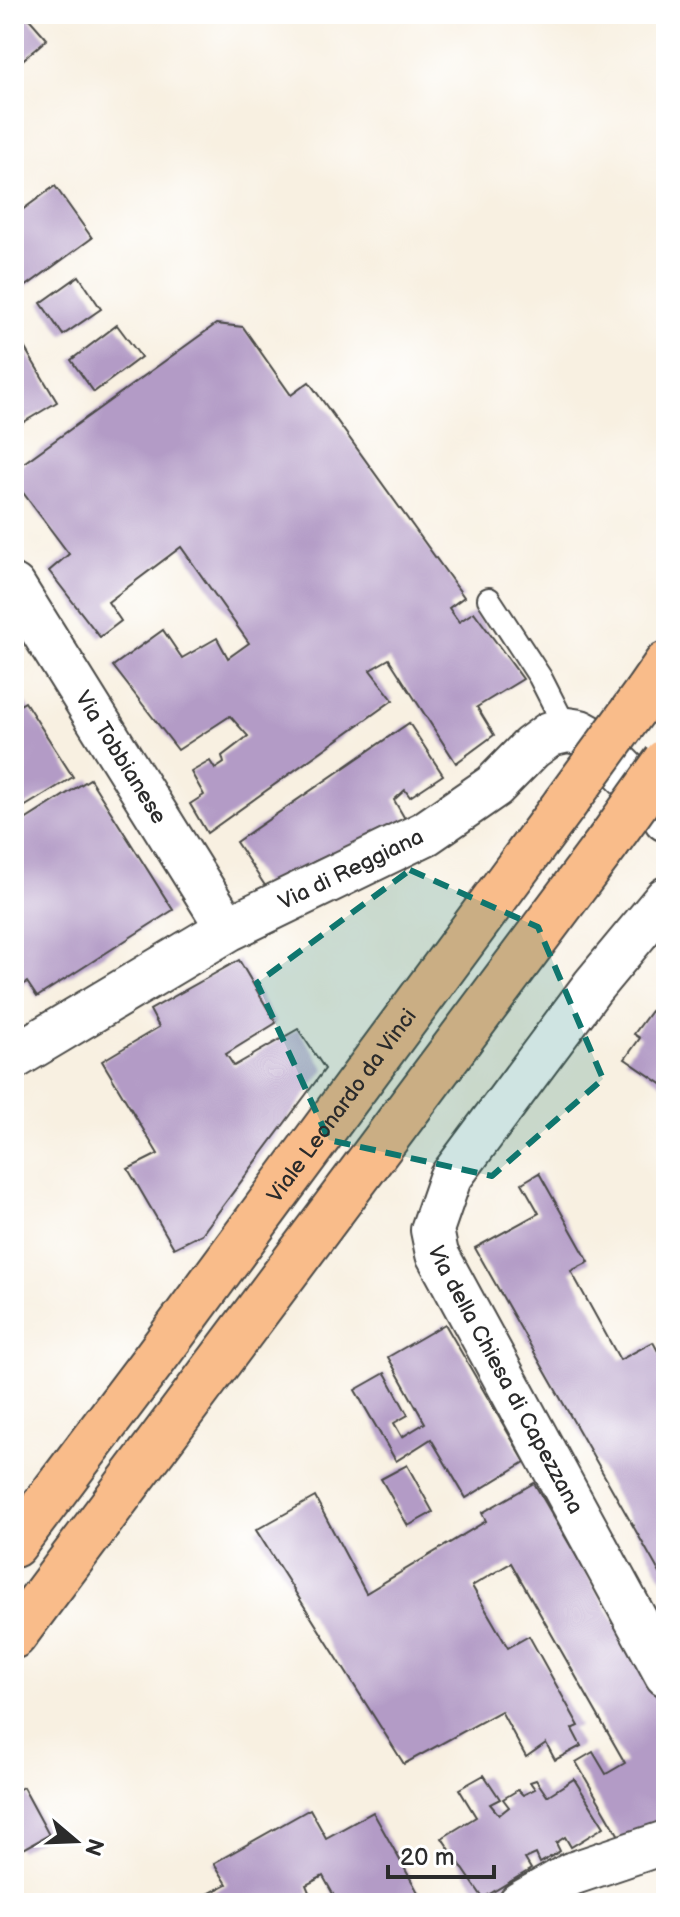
<svg xmlns="http://www.w3.org/2000/svg" width="680" height="1917" font-family="'Balsamiq Sans',sans-serif">
<style>
.building{fill:#b39bc6}
.lines{fill:none;stroke-linecap:round;stroke-linejoin:round}
.service-casing{stroke:#4a4946;stroke-width:26}
.minor-casing{stroke:#4a4946;stroke-width:46}
.tertiary-casing{stroke:#4a4946;stroke-width:48}
.trunk-casing{stroke:#4a4946;stroke-width:48}
.service{stroke:#fff;stroke-width:22}
.minor{stroke:#fff;stroke-width:42}
.tertiary{stroke:#fff;stroke-width:44}
.trunk{stroke:#f9bc8a;stroke-width:44}
.trunk-bridge-casing{stroke:#4a4946;stroke-width:48;stroke-linecap:butt}
.trunk-bridge{stroke:#f9bc8a;stroke-width:44}
.marked{fill:#0f766e;fill-opacity:0.2;stroke:#0f766e;stroke-width:6;stroke-dasharray:16 10;stroke-linejoin:round}
.labels{text-anchor:middle;dominant-baseline:central;stroke-width:6;stroke-linejoin:round;paint-order:stroke}
.street-label{font-size:22px;fill:#2b2b2b;stroke:#fff}
</style>
<rect width="100%" height="100%" fill="#fff"/>
<filter id="ink" filterUnits="userSpaceOnUse"><feTurbulence type="fractalNoise" baseFrequency=".0125" numOctaves="2"/><feDisplacementMap in="SourceGraphic" scale="16" xChannelSelector="R" yChannelSelector="G"/><feConvolveMatrix kernelMatrix="1 2 1 2 8 2 1 2 1" color-interpolation-filters="sRGB"/></filter>
<filter id="wash" filterUnits="userSpaceOnUse"><feTurbulence type="fractalNoise" baseFrequency=".006" numOctaves="4" result="noise"/><feDisplacementMap in="SourceGraphic" scale="32" xChannelSelector="R" yChannelSelector="G"/><feGaussianBlur stdDeviation="1.8" result="paint"/><feColorMatrix in="noise" values="0 0 0 0 0 0 0 0 0 0 0 0 0 0 0 0 0 1.4 0 .05"/><feComposite in="paint" operator="in"/></filter>
<g filter="url(#wash)">
<rect width="100%" height="100%" fill="#f8f0e1"/>
<g id="blocks">
<g class="building">
<polygon points="14,14 25,14 47,39 18,64 14,59"/>
<polygon points="55,186 92,238 14,295 14,216"/>
<polygon points="79,276 101,309 63,335 41,303"/>
<polygon points="216,324 243,327 291,395 309,382 464,597 449,608 459,622 474,612 523,679 477,707 494,735 456,763 389,659 370,670 393,700 207,833 190,804 204,795 191,772 210,761 215,769 224,763 222,756 248,736 230,716 178,750 113,666 163,630 182,658 217,638 228,658 249,643 181,547 108,602 121,621 100,637 49,571 69,554 15,482 14,470"/>
<polygon points="117,325 141,357 94,392 71,360"/>
<polygon points="14,330 57,402 14,428"/>
<polygon points="25,702 73,777 14,813 14,708"/>
<polygon points="409,723 443,775 410,797 405,790 394,800 408,824 358,842 314,862 268,890 236,842"/>
<polygon points="90,779 173,910 37,997 27,982 14,990 14,827"/>
<polygon points="239,960 276,1023 226,1054 234,1066 298,1029 325,1069 202,1234 174,1248 128,1169 158,1154 102,1061 159,1027 150,1010"/>
<polygon points="666,1006 666,1087 625,1059 640,1038 634,1034 651,1011 657,1016"/>
<polygon points="539,1173 589,1262 571,1271 620,1360 653,1342 666,1366 660,1381 666,1391 666,1584 475,1248 539,1213 522,1183"/>
<polygon points="445,1324 525,1462 466,1498 431,1439 396,1461 355,1390 385,1373 408,1415 394,1423 402,1437 425,1423 388,1357"/>
<polygon points="407,1465 433,1512 408,1526 381,1479"/>
<polygon points="534,1483 666,1711 666,1834 626,1848 576,1762 593,1752 606,1774 625,1763 511,1563 472,1586 508,1648 529,1636 579,1726 572,1729 581,1746 555,1760 546,1743 526,1757 501,1711 404,1764 256,1530 315,1497 366,1593 486,1521 482,1513"/>
<polygon points="484,1775 500,1799 490,1804 499,1815 509,1807 503,1799 518,1790 523,1795 535,1789 530,1782 536,1780 547,1796 574,1779 604,1827 571,1847 565,1837 556,1843 560,1851 540,1863 536,1854 525,1859 531,1869 483,1898 442,1838 476,1817 459,1789"/>
<polygon points="23,1787 49,1835 20,1851 14,1840 14,1792"/>
<polygon points="310,1809 326,1838 373,1812 424,1903 338,1903 323,1876 306,1885 309,1892 289,1903 209,1903 204,1896 227,1884 214,1863"/>
</g>
</g>
</g>
<g filter="url(#ink)">
<use href="#blocks" fill-opacity="0" stroke="#4a4946" stroke-width="2"/>
<g class="lines">
<g class="service-casing">
<polyline id="service" points="489,599 540,677 567,730"/>
</g>
<g class="minor-casing">
<g id="minor">
<path id="s1" d="M14 586 228 929"/>
<path id="s2" d="M666 898 593 986 450 1178 432 1230 437 1254 666 1675"/>
<polyline points="520,1903 571,1874 666,1842"/>
</g>
</g>
<g class="tertiary-casing">
<g id="tertiary">
<path id="s3" d="M14 1057 228 929 426 833 494 786 531 748 550 734 567 730 580 732 591 738 661 809 666 819"/>
</g>
</g>
<g class="trunk-casing">
<g id="trunk">
<polyline points="646,693 666,664"/>
<path id="s4" d="M14 1545 156 1357 564 805"/>
<polyline points="14,1636 608,842"/>
</g>
</g>
<use href="#service" class="service"/>
<use href="#minor" class="minor"/>
<use href="#tertiary" class="tertiary"/>
<use href="#trunk" class="trunk"/>
<g class="trunk-bridge-casing">
<g id="trunk-bridge">
<polyline points="564,805 646,693"/>
<polyline points="608,842 666,761"/>
</g>
</g>
<use href="#trunk-bridge" class="trunk-bridge"/>
</g>
</g>
<path class="marked" d="M410 870 538 927 603 1079 492 1176 329 1140 257 983Z"/>
<g class="labels">
<g class="street-label">
<text stroke="none"><textPath href="#s1" startOffset="202">Via Tobbianese</textPath></text>
<text stroke="none"><textPath href="#s3" startOffset="386">Via di Reggiana</textPath></text>
<text stroke="none"><textPath href="#s4" startOffset="548">Viale Leonardo da Vinci</textPath></text>
<text stroke="none"><textPath href="#s2" startOffset="576">Via della Chiesa di Capezzana</textPath></text>
</g>
</g>
<rect width="680" height="1917" fill="none" stroke="#fff" stroke-width="48"/>
<g transform="translate(76 1841) rotate(109)" stroke="#ffffff" stroke-width="6" paint-order="stroke">
<path d="M0-6L14 30L0 20L-14 30Z" fill="#2b2b2b"/>
<text y="-12" font-size="22" font-weight="bold" text-anchor="middle" fill="#2b2b2b">N</text>
</g>
<path d="M388 1865v12h106v-12" fill="none" stroke="#2b2b2b" stroke-width="4"/>
<text x="400" y="1865" font-size="24" fill="#2b2b2b" stroke="#ffffff" stroke-width="6" paint-order="stroke">20 m</text>
</svg>
